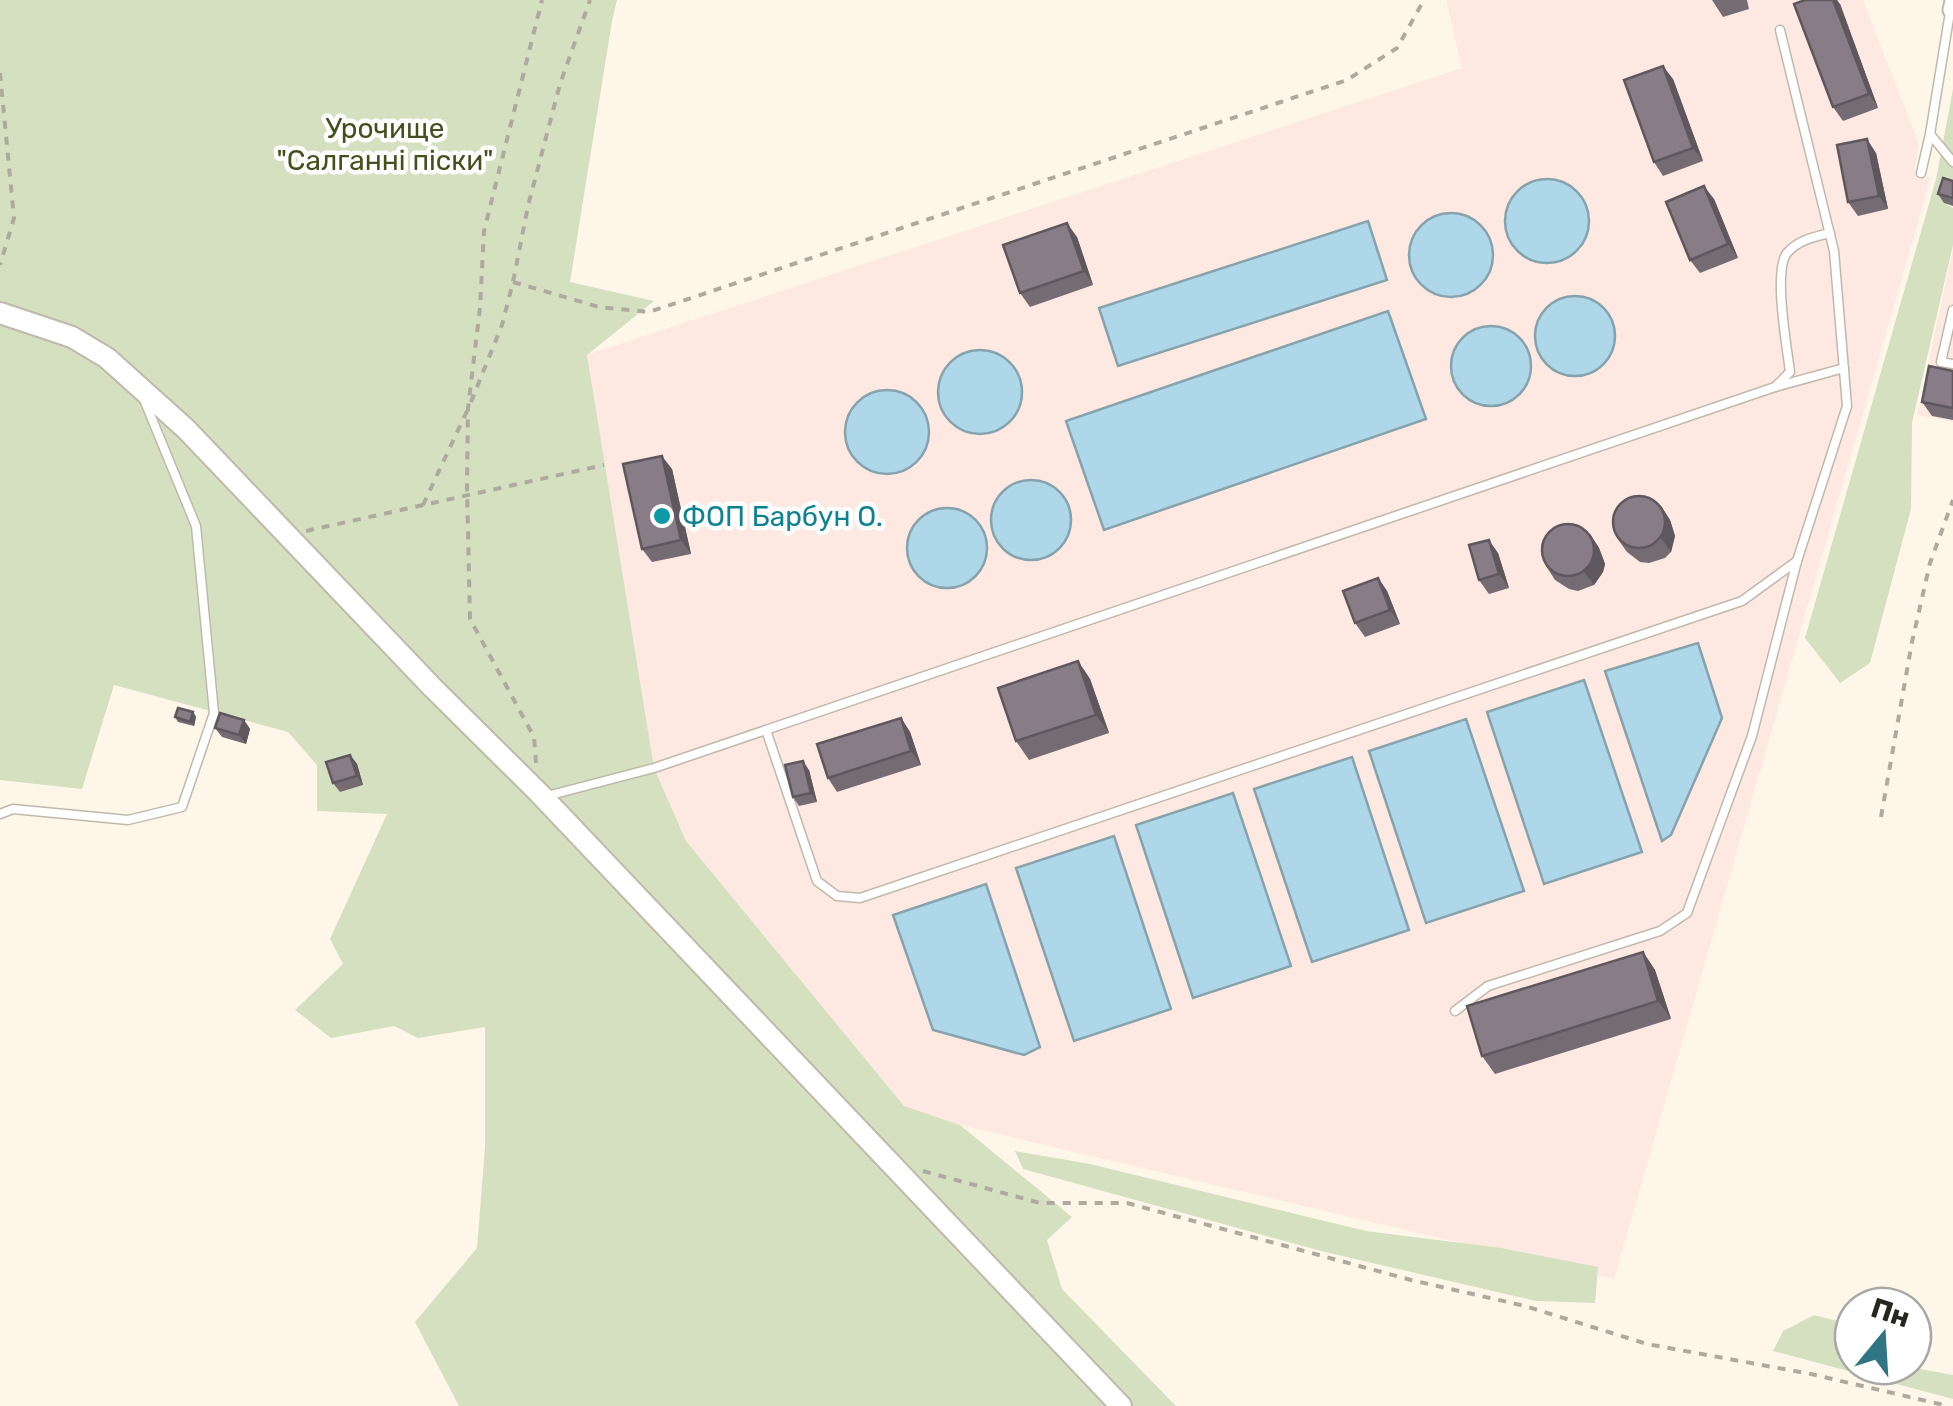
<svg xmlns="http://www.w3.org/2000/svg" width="1953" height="1406" font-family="Rubik,sans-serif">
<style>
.industrial{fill:#fde9e1}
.green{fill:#d4e0bf}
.water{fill:#aed8e9;stroke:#86a3ad;stroke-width:2.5}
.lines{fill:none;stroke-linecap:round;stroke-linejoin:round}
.lane-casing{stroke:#c0b9ab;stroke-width:11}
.street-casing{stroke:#c0b9ab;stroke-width:19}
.secondary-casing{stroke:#c0b9ab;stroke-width:24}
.path{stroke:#afaa9f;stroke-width:4;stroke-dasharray:8 8;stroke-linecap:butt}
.lane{stroke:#fff;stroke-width:8}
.street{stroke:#fff;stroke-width:15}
.secondary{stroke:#fff;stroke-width:20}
.wall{fill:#756b73}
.shaded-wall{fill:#5f575e}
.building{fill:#887c86;stroke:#5f575e;stroke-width:2.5}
.culture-dot{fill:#0f9aa8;stroke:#fff;stroke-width:4}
.labels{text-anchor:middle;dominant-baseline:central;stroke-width:9;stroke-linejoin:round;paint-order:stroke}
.park-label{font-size:28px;fill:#43521d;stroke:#fff}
.culture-label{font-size:28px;fill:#0d838f;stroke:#fff;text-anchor:start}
</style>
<rect width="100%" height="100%" fill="#fef7e9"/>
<g class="industrial">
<polygon points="1446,0 1863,0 1919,144 1914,172 1931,177 1614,1279 960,1125 904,1106 686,841 654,768 586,355 1462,68"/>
<polygon points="1953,249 1953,422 1917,415"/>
</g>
<g class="green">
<polygon points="0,0 617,0 612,21 570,282 654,301 587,355 654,768 686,841 904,1106 960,1125 1072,1217 1047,1240 1062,1289 1176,1406 459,1406 415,1322 477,1248 485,1147 485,1027 418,1038 394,1026 331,1038 295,1010 343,964 330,939 387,814 317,811 317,765 288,732 114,685 82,789 0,780"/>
<polygon points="1953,89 1953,181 1944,203 1953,208 1953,245 1912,423 1911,509 1870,663 1840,683 1805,638 1936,179"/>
<polygon points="1015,1151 1090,1164 1366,1231 1501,1248 1598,1267 1595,1303 1536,1301 1325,1252 1023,1169"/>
<polygon points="1814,1315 1853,1325 1853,1366 1904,1366 1953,1375 1953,1399 1773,1351 1783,1331"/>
</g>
<g class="water">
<circle cx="1547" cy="221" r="42"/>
<circle cx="1451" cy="255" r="42"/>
<polygon points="1368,221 1387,280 1118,366 1099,308"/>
<circle cx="1575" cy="336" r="40"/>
<polygon points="1388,311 1426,419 1104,530 1066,421"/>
<circle cx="1491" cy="366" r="40"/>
<circle cx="980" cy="392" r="42"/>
<circle cx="887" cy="432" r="42"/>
<circle cx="1031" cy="520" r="40"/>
<circle cx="947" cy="548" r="40"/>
<polygon points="1698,643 1722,718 1671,835 1662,841 1605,671"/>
<polygon points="1584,680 1642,852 1544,884 1487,712"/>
<polygon points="1466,719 1524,891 1426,923 1369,751"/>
<polygon points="1352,757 1409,930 1312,962 1254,789"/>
<polygon points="1233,793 1291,966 1193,998 1136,825"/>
<polygon points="1114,836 1171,1009 1074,1041 1016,868"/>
<polygon points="986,884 1040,1047 1024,1055 933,1030 893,915"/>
</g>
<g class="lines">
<g class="lane-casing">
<g id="lane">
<polyline points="1930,134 1953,162"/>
<polyline points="1921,173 1930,134 1950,12"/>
<polyline points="1953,310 1941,362 1953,364"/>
<path d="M1775 387 1790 372C1787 347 1773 271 1787 253 1798 240 1814 237 1830 233"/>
<polyline points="766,730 817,881 837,896 860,898 1742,601 1797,561"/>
<polyline points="547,796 654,768 1775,387 1844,368"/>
<polyline points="0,814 13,809 128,820 182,807 214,713 196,526 145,402"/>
<polyline points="1455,1011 1488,986 1660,931 1687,913 1752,736 1797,561 1847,406 1834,251 1780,30"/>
</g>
</g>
<g class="street-casing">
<polyline id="street" points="1951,10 1953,1"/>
</g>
<g class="secondary-casing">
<polyline id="secondary" points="0,313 72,337 107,358 186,429 433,688 539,793 1121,1406"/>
</g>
<g class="path">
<polyline points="0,73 14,218 0,265"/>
<polyline points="513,282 599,307 649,312 1347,80 1397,48 1424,0"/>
<polyline points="471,402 502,325 513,282 528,206 560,84 590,0"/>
<polyline points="423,505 467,411"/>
<polyline points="306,531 604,465"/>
<polyline points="536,763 534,737 470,619 467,487 468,408 480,308 484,231 542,0"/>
<polyline points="1881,817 1912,642 1930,563 1953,500"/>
<polyline points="923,1171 1040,1203 1127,1203 1411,1280 1525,1306 1647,1344 1811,1374 1948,1406"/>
</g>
<use href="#lane" class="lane"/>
<use href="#street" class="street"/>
<use href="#secondary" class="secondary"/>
</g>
<g class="wall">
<polygon points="1712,0 1747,0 1749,9 1723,17"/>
<polygon points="1840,4 1878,108 1843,121 1833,107"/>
<polygon points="1673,79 1703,161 1663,176 1654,162"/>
<polygon points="1876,153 1888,209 1858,216 1848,202"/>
<polygon points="1953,181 1953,206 1944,203 1938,194"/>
<polygon points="1714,199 1738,258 1700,273 1690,260"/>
<polygon points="1077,237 1093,285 1030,307 1020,293"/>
<polygon points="1953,371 1953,420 1932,416 1922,402"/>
<polygon points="672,469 691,554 652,562 642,549"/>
<polygon points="1661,506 1670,520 1675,536 1671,552 1665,558 1649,563 1640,562 1627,552 1617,538"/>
<polygon points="1590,534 1599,548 1605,564 1603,572 1594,585 1578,591 1569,589 1555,580 1546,566"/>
<polygon points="1498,553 1509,588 1489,594 1479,580"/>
<polygon points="1378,578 1387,591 1400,624 1365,637 1355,623"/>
<polygon points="1078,661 1090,679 1109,733 1029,760 1016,741"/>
<polygon points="193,712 196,717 194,726 178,722 175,717"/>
<polygon points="901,718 910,732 921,765 837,792 828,778"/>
<polygon points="244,720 250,729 246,744 222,737 215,728"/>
<polygon points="350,755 357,764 363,785 340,792 333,783"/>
<polygon points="809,770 817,802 799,806 793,797"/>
<polygon points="1643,952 1655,970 1671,1019 1495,1074 1482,1056"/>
</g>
<g class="shaded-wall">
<polygon points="1833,0 1837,0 1840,4 1878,108 1869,94"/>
<polygon points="1663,66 1673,79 1703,161 1693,148"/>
<polygon points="1867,139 1876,153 1888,209 1879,196"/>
<polygon points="1704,186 1714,199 1738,258 1728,244"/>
<polygon points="1067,223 1077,237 1093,285 1084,271"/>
<polygon points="662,456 672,469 691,554 681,540"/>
<polygon points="1661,506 1670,520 1675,536 1671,552 1661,538"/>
<polygon points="1590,534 1599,548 1605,564 1603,572 1594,585 1584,572"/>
<polygon points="1489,540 1498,553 1509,588 1499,574"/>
<polygon points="1378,578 1387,591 1400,624 1390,610"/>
<polygon points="1078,661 1090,679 1109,733 1096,715"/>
<polygon points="193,712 196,717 194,726 190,722"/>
<polygon points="901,718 910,732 921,765 911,751"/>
<polygon points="244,720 250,729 246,744 239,735"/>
<polygon points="350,755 357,764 363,785 357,776"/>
<polygon points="803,761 809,770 817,802 811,793"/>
<polygon points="1643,952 1655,970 1671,1019 1658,1001"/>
</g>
<g class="building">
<polygon points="1805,0 1833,0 1869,94 1833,107 1794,4"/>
<polygon points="1663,66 1693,148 1654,162 1624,80"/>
<polygon points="1867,139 1879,196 1848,202 1837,145"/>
<polygon points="1943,178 1953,181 1953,198 1938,194"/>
<polygon points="1704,186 1728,244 1690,260 1666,202"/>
<polygon points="1067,223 1084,271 1020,293 1003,245"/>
<polygon points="1929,366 1953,371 1953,408 1922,402"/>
<polygon points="662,456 681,540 642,549 623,464"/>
<circle cx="1639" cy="522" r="26"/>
<circle cx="1568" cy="550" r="26"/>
<polygon points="1489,540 1499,574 1479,580 1469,545"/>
<polygon points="1378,578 1390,610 1355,623 1343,591"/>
<polygon points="1078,661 1096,715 1016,741 998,688"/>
<polygon points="178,708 193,712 190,722 175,717"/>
<polygon points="220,713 244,720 239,735 215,728"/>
<polygon points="901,718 911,751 828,778 817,744"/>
<polygon points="350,755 357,776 333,783 326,762"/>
<polygon points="803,761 811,793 793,797 785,765"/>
<polygon points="1643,952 1658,1001 1482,1056 1467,1006"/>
</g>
<circle class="culture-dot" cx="662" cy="516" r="10"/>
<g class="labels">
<g class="park-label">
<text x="385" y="128">Урочище<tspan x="385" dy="32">"Салганні піски"</tspan></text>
</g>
<g class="culture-label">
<text x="682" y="516">ФОП Барбун О.</text>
</g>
</g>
<g transform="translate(1883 1336) rotate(18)"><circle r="48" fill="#ffffff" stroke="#a9a8a6" stroke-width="2.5"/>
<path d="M0-8L18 38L0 25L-18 38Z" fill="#307583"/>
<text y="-15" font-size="28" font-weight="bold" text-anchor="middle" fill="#282620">Пн</text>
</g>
</svg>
